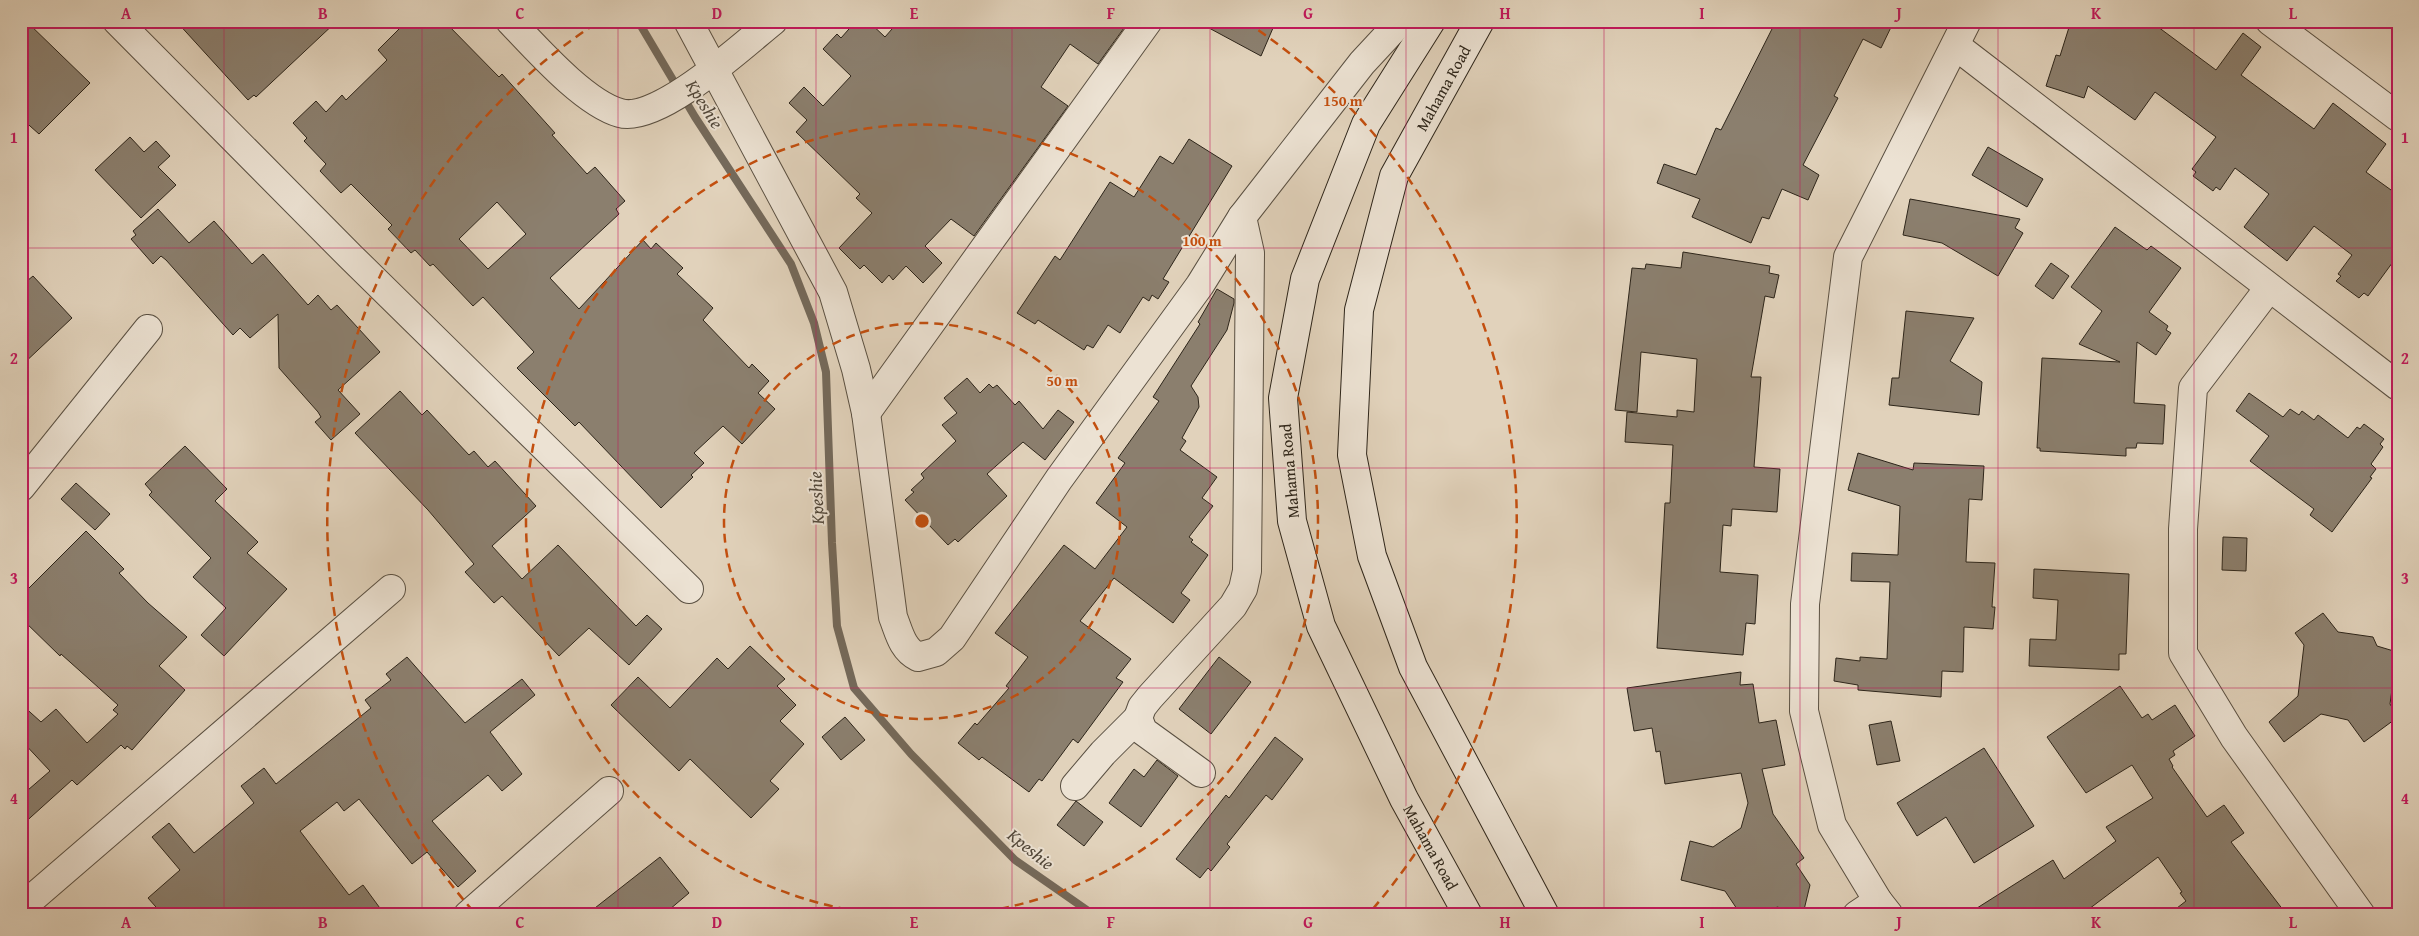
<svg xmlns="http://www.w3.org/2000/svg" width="2419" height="936" font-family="'Gentium Book Plus',serif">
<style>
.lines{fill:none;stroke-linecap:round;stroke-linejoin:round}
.stream{stroke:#74695a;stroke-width:8}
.building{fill:#8b7f6e;stroke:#2d251a;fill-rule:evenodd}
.street-casing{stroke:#5a5042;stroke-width:30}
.secondary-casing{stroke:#2d251a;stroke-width:30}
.street{stroke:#ece2d3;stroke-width:28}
.secondary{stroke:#ece2d3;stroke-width:28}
.grid{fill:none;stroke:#c2185b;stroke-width:1;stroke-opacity:0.55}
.ring{fill:none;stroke:#c34f0f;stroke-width:2.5;stroke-dasharray:9 6}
.labels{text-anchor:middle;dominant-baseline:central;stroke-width:4;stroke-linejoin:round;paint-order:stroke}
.street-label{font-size:16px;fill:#2d251a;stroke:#ece2d3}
.water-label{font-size:18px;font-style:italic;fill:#51473a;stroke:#ece2d3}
.centre{fill:#c34f0f;stroke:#ece2d3;stroke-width:2.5}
.ring-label{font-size:15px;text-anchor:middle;font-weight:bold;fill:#c34f0f;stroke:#ece2d3;stroke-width:4;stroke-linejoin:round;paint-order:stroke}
.neatline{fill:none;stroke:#c2185b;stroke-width:2}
.grid-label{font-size:16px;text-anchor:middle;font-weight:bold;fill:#c2185b}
</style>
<rect width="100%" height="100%" fill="#e1d2bb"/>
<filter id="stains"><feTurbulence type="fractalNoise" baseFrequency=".004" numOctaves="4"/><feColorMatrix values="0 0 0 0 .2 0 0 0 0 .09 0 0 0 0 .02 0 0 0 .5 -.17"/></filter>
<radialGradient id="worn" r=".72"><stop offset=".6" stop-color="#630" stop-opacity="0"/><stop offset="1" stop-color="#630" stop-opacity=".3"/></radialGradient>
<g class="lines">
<polyline class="stream" points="638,21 695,117 791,264 814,323 826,372 832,543 837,626 854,688 911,754 1015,860 1094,915"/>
</g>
<g class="building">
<polygon points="21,21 26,21 90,83 39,134 21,118"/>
<polygon points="176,21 337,21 256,97 254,95 248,100"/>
<path d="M407 21H444L499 77 502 74 555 133 552 135 587 174 595 167 625 201 616 209 619 214 550 278 579 309 643 240 651 249 656 243 683 268 677 274 713 308 703 320 749 368 752 364 769 381 758 393 775 409 742 444 723 426 694 453 704 463 691 475 693 477 661 508 579 422 575 426 517 368 534 352 483 297 473 306 433 264 430 266 415 250 411 253 388 229 392 225 351 184 341 193 320 171 326 164 304 141 307 138 293 123 316 101 326 112 342 95 346 100 387 60 378 50ZM497 202 526 234 488 269 459 239Z"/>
<polygon points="856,21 868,21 885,37 899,21 1129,21 1098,64 1070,44 1041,87 1068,106 974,236 951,219 925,246 942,263 923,283 906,266 893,280 889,275 882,283 864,265 860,269 839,248 872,213 856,198 860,194 796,132 807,120 789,103 804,87 823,106 851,76 823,49 837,34 841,38"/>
<polygon points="1196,21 1276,21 1261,56"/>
<polygon points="1776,21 1894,21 1881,48 1863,39 1834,96 1838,98 1803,165 1819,175 1808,200 1782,189 1769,219 1762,217 1751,243 1692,217 1700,199 1657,183 1664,164 1696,175 1716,128 1721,130"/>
<polygon points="2071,21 2150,21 2216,70 2243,33 2261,47 2241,75 2314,129 2333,103 2386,144 2366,172 2398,195 2398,255 2368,296 2364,293 2359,298 2336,281 2341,276 2338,274 2352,255 2314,226 2287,261 2244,227 2269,194 2235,168 2220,190 2216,187 2213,191 2193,176 2196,172 2192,169 2216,137 2155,92 2135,120 2088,86 2084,98 2046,86 2056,55 2060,56"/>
<polygon points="130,137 144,152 156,141 170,156 158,167 176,185 141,218 95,170"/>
<polygon points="1189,139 1232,166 1163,279 1169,282 1158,299 1152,295 1149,301 1143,297 1120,333 1108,325 1093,348 1087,345 1084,350 1038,320 1035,324 1017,313 1055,256 1060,260 1110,182 1134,197 1160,156 1173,164"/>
<polygon points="1988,147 2043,179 2027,207 1972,175"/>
<polygon points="1910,199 2020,219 2015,228 2023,233 1998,276 1942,243 1903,235"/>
<polygon points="158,209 189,243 214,221 252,264 263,254 308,305 318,295 331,310 337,305 380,352 338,390 360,414 331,440 315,422 321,417 318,412 279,368 278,314 250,338 240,328 233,335 166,260 161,256 153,264 131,239 136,235 133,231"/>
<polygon points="2115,227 2147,250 2151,246 2181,268 2149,312 2168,326 2166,330 2171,333 2156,355 2137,342 2134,403 2165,405 2163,444 2137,443 2136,448 2126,448 2126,456 2040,451 2040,448 2037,448 2042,358 2120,362 2079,344 2102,311 2071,287"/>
<polygon points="1683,252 1770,266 1769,273 1779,275 1774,298 1765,296 1751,377 1761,377 1754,467 1780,469 1777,512 1732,509 1731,526 1723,525 1720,572 1758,575 1755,624 1746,623 1743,655 1657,648 1665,503 1670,503 1673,445 1625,442 1627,412 1677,417 1677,410 1694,412 1697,359 1641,352 1637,412 1615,410 1632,268 1645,269 1646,264 1681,268"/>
<polygon points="2051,263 2069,276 2053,299 2035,286"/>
<polygon points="33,276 72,318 21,366 21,286"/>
<polygon points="1217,289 1234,299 1234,303 1227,330 1191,386 1198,397 1199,407 1182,438 1186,441 1180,450 1217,477 1202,498 1213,506 1189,537 1193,540 1191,542 1208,555 1181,593 1190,600 1173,623 1114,578 1080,621 1131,659 1116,678 1123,682 1078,743 1073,739 1042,781 1039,779 1029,792 982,757 979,760 958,743 975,723 977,725 1009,688 1006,686 1028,657 995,633 1064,545 1095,569 1127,527 1096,503 1125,463 1118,458 1159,401 1153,397 1200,324 1198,322"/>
<polygon points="1906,311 1974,318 1950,361 1982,382 1979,415 1889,405 1892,378 1899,378"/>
<polygon points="967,378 980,393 989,384 993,388 997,385 1015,405 1019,401 1043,429 1058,410 1074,422 1045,460 1023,442 987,474 1007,496 958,542 955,539 948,545 905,500 914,492 911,490 924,478 921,474 956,441 942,425 957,413 944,398"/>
<polygon points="400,391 422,415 427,410 469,455 474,451 488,467 495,461 536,506 492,546 522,579 558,545 636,626 647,615 662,629 629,665 589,628 559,656 502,596 494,603 465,572 474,564 428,510 355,433"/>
<polygon points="2249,393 2283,417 2290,409 2299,415 2302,411 2314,420 2318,415 2348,438 2357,427 2360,429 2364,424 2384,439 2380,444 2383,447 2371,464 2376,469 2370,477 2372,478 2332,532 2310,515 2314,509 2250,461 2269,436 2236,411"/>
<polygon points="185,446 227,489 215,501 258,542 247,553 287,589 224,656 201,635 226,608 193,577 211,558 149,495 152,492 145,484"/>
<polygon points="1858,453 1913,470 1914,463 1984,466 1982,500 1969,499 1966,562 1995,563 1992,607 1995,607 1993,629 1964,627 1963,672 1942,671 1941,697 1858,690 1858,685 1834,681 1836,658 1860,661 1860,657 1887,659 1890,582 1851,581 1852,553 1898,555 1900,506 1848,490"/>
<polygon points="76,483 110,514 95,530 61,499"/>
<polygon points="86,531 124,569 119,573 148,603 187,637 159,666 185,690 132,750 127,746 125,749 121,745 77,785 72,780 21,826 21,796 50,771 21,740 21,704 41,722 56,709 87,743 118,714 113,710 118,705 61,654 60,656 21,618 21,596"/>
<polygon points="2223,537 2247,538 2246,571 2222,570"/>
<polygon points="2034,569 2129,574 2126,654 2119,654 2119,670 2029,666 2030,639 2056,640 2058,600 2033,598"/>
<polygon points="2323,613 2338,632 2373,637 2377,646 2397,652 2390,704 2398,717 2364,742 2348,720 2321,714 2284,742 2269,722 2298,696 2304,645 2295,633"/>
<polygon points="750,646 785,679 777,686 796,705 780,721 804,744 770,781 779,789 751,818 690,759 679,771 611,705 638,677 670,708 717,658 728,669"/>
<polygon points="407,657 465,723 522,679 535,695 490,732 522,774 502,791 488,775 432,821 476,871 458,887 427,852 412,864 359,799 344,811 337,802 300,831 349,895 363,885 385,915 163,915 148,898 180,870 152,837 169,823 194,853 254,803 241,786 264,768 276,784 371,708 365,700 391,680 386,674"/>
<polygon points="1219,657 1251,682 1211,734 1179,709"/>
<polygon points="1741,672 1740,685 1753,684 1759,723 1776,720 1785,765 1762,769 1773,814 1804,858 1796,864 1810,885 1803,914 1777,907 1766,915 1741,915 1725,891 1681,880 1690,841 1713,847 1741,828 1748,803 1741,773 1665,784 1660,751 1656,752 1652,728 1634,731 1627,688"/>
<polygon points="2120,686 2142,718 2148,714 2152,720 2175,705 2195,736 2173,751 2175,755 2169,759 2173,766 2172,767 2207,817 2224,805 2244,833 2231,842 2287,915 2168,915 2186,901 2180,893 2182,892 2158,857 2081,915 1966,915 2053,860 2064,879 2116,841 2106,827 2153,798 2132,765 2086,793 2047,737"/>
<polygon points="845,717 865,740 841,760 822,737"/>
<polygon points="1891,721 1900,761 1877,765 1869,725"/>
<polygon points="1275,737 1303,759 1272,800 1266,795 1227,844 1230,847 1211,871 1208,868 1200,878 1176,859 1226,795 1229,798"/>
<polygon points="1984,748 2034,826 1974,863 1946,817 1917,836 1897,803"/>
<polygon points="1157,760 1178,776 1141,827 1109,803 1134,769 1144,777"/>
<polygon points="1076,801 1103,822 1084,846 1057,825"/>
<polygon points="660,857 689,893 663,915 586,915"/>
</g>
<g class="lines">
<g class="street-casing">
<g id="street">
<polyline points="117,21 351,257 689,589"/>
<path d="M510 21C536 48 584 103 620 113 658 124 743 45 773 21"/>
<path d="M688 21 833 292 856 369 866 413 893 617C899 632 902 649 918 657L936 652 952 638 1059 479 1200 285 1242 217 1362 63 1401 21"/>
<polyline points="2270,21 2398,117"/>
<polyline points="1956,46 2398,386"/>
<polyline points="2269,288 2193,388 2183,529 2183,653 2234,737 2361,915"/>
<polyline points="866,413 1148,21"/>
<polyline points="21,487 148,329"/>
<polyline points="1201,773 1143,731 1138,718 1142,707 1150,697 1233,606 1243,589 1247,571 1250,253 1242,217"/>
<polyline points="1075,786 1103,753 1138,718"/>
<polyline points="21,908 391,589"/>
<polyline points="468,915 609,791"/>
<polyline points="1857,915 1878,901"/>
<polyline points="1889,915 1878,901 1832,825 1804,711 1805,604 1848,257 1967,21"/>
</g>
</g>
<g class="secondary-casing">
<g id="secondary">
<polyline points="1431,21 1366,124 1305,279 1283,398 1292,521 1321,626 1404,799 1468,915"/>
<polyline points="1480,21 1394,176 1359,310 1352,455 1372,556 1413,667 1545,915"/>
</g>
</g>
<use href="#street" class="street"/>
<use href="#secondary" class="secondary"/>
</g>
<path class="grid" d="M224 21V915M422 21V915M618 21V915M816 21V915M1012 21V915M1210 21V915M1406 21V915M1604 21V915M1800 21V915M1998 21V915M2194 21V915M21 248H2398M21 468H2398M21 688H2398"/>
<g class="ring">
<circle cx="922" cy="521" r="198"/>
<path d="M877 914A396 396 0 1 1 967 914"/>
<path d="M473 911A595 595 0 0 1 598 22M1246 22A595 595 0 0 1 1371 911"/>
</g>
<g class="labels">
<g class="street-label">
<text transform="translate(1443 88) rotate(-61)">Mahama Road</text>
<text transform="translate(1289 471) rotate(-95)">Mahama Road</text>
<text transform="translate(1431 847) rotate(61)">Mahama Road</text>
</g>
<g class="water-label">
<text transform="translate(705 104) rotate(58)">Kpeshie</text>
<text transform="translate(816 498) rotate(-93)">Kpeshie</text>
<text transform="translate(1031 849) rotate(39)">Kpeshie</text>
</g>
</g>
<circle cx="922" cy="521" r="8" class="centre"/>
<g class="ring-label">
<text x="1343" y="106">150 m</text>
<text x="1202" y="246">100 m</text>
<text x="1062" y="386">50 m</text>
</g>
<rect width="2419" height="936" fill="none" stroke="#e1d2bb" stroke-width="55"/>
<rect x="28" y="28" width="2364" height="880" class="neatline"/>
<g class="grid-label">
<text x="126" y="19">A</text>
<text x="323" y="19">B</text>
<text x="520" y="19">C</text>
<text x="717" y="19">D</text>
<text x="914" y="19">E</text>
<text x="1111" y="19">F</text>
<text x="1308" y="19">G</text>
<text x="1505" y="19">H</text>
<text x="1702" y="19">I</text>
<text x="1899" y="19">J</text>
<text x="2096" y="19">K</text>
<text x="2293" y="19">L</text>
<text x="14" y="143">1</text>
<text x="2405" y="143">1</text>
<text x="14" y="364">2</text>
<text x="2405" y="364">2</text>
<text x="14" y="584">3</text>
<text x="2405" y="584">3</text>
<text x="14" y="804">4</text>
<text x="2405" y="804">4</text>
<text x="126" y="928">A</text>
<text x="323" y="928">B</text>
<text x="520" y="928">C</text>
<text x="717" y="928">D</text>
<text x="914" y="928">E</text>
<text x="1111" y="928">F</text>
<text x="1308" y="928">G</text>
<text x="1505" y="928">H</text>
<text x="1702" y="928">I</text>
<text x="1899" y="928">J</text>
<text x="2096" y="928">K</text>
<text x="2293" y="928">L</text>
</g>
<rect width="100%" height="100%" filter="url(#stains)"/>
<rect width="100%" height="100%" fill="url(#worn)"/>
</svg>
